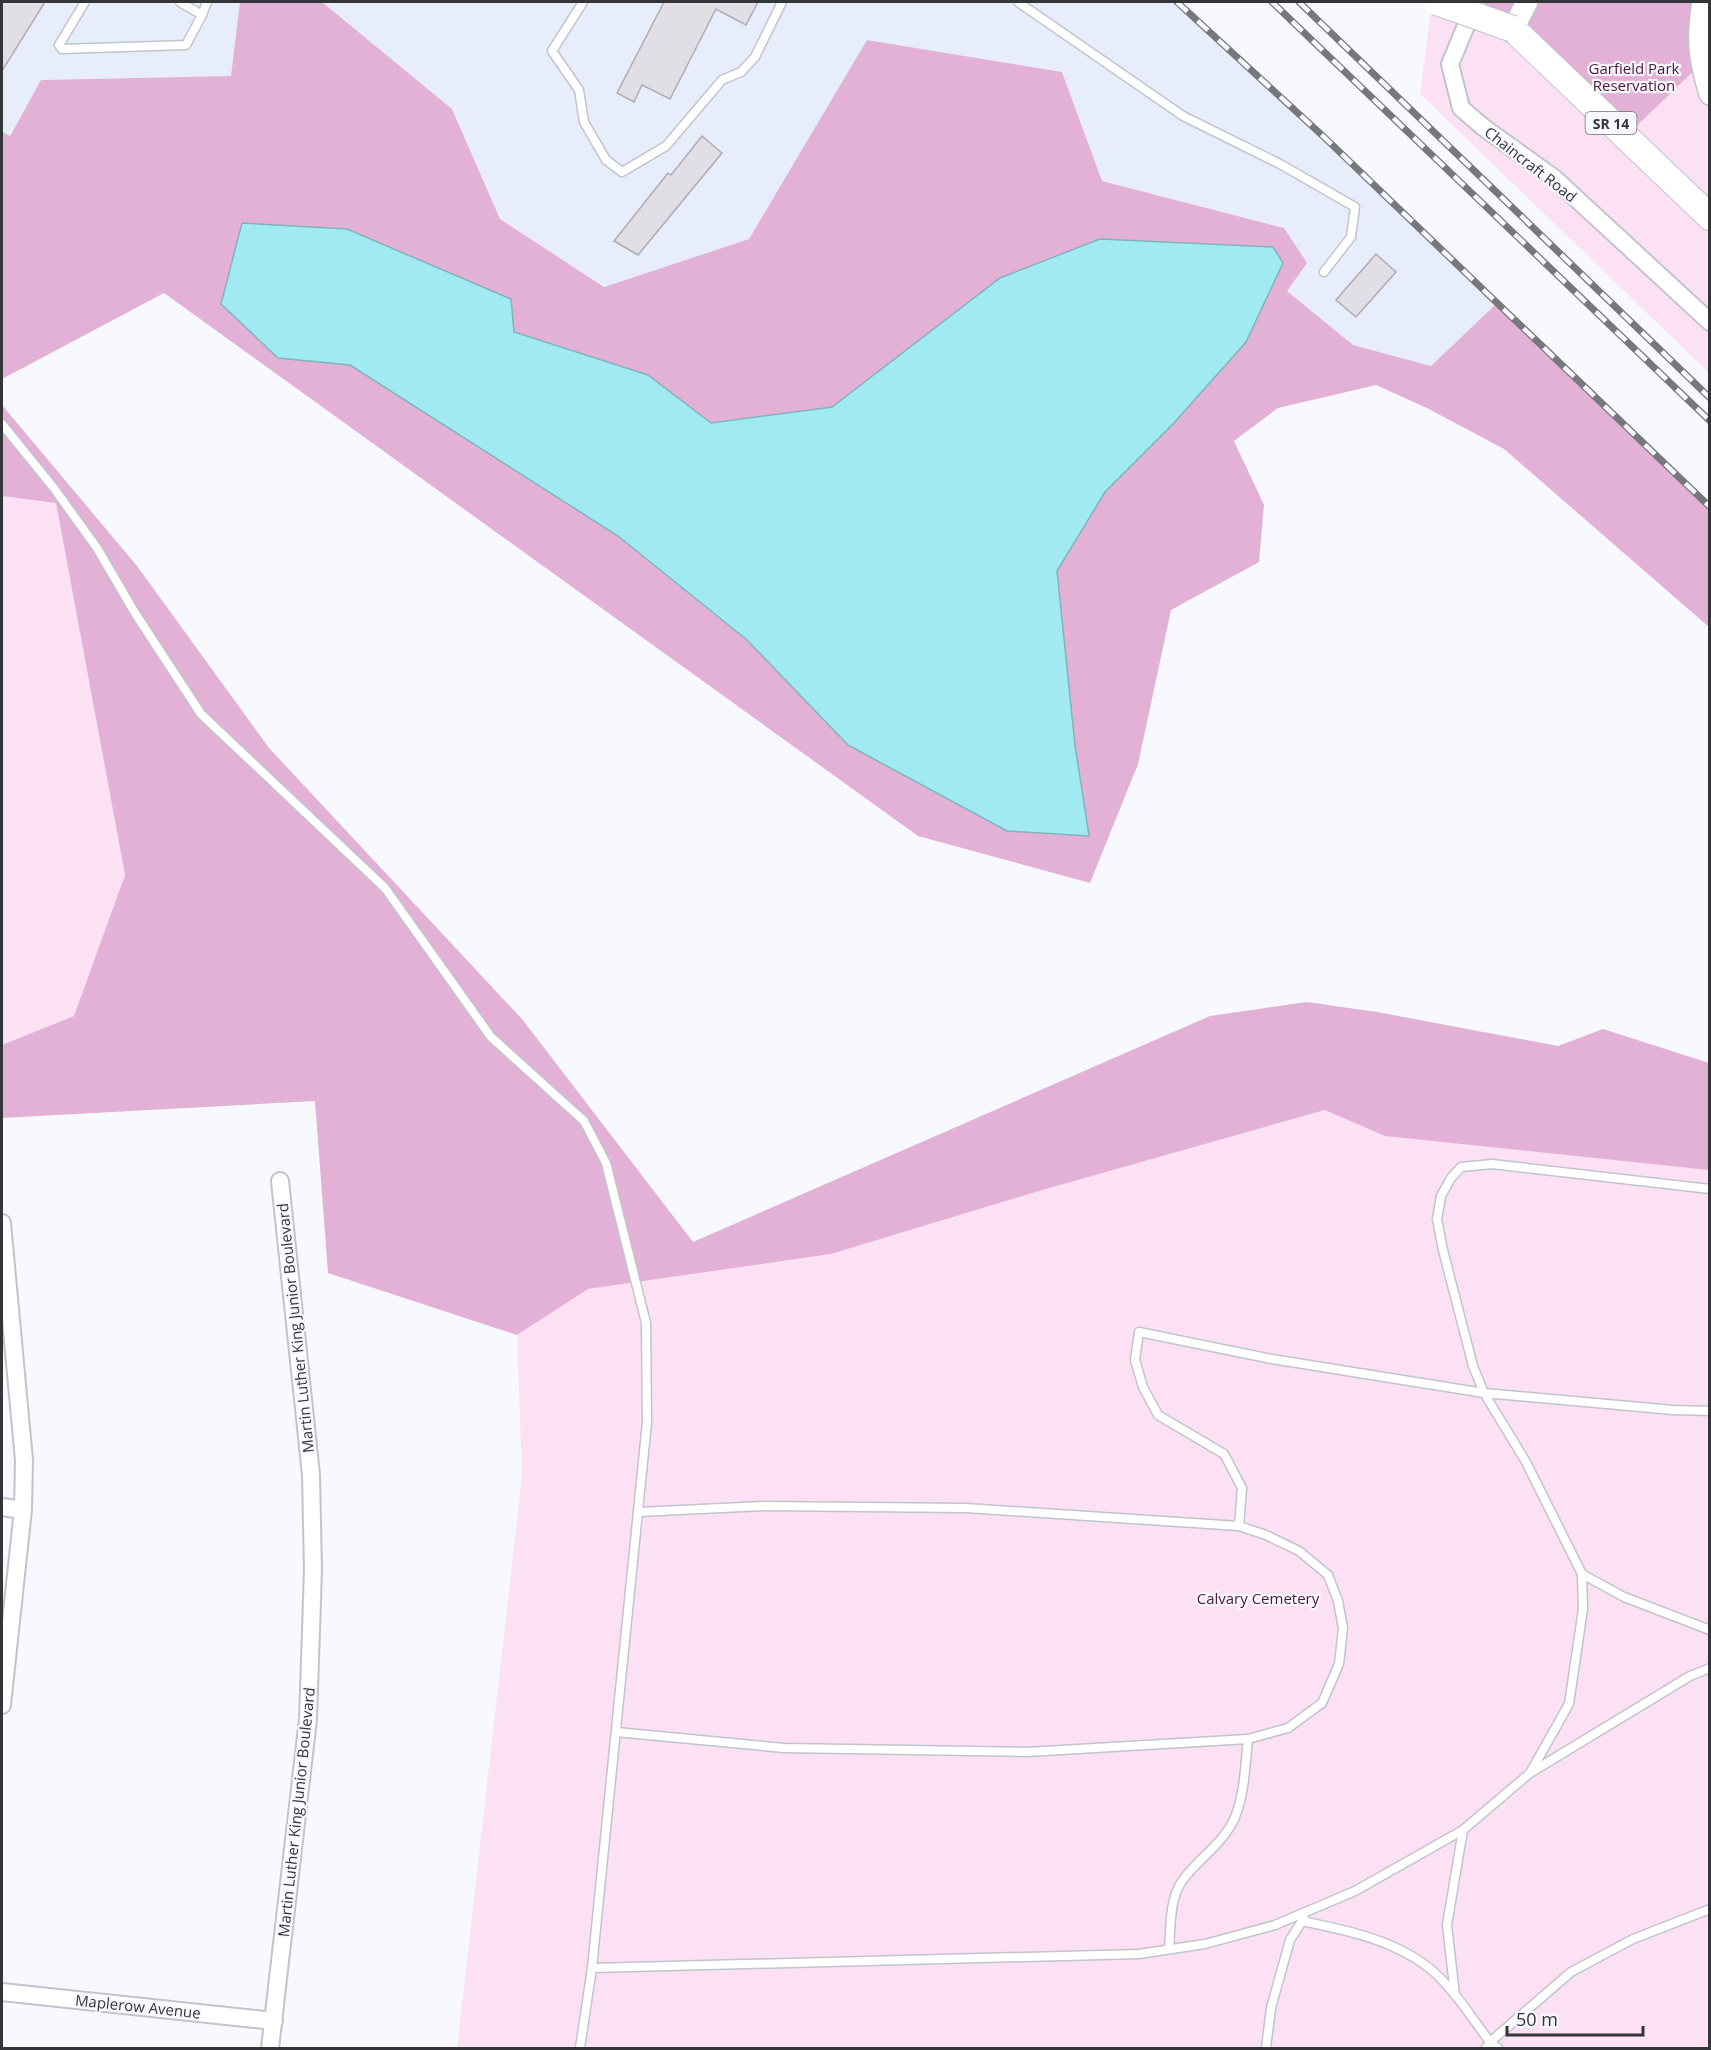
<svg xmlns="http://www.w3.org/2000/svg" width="1711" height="2050" font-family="'Open Sans',sans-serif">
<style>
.built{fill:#e8edfc}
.green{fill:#fce1f5}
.forest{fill:#e2b1d5;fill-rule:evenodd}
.water{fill:#a1eaf2;stroke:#80b4ba;stroke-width:1.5}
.building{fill:#e1dee5;stroke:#aeacb3;stroke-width:1.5}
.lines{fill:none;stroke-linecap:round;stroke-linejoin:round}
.service-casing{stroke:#c2c4cb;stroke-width:11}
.minor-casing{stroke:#c2c4cb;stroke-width:20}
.tertiary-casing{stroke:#c2c4cb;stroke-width:24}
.primary-casing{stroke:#c2c4cb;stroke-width:28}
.service{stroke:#fff;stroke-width:8}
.minor{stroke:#fff;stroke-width:16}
.tertiary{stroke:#fff;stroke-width:21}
.primary{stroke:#fff;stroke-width:26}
.rail-casing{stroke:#77787c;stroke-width:7}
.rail{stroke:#f7f9ff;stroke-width:4.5;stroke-dasharray:14;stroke-linecap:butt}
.primary-bridge-casing{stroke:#c2c4cb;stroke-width:28;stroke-linecap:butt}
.primary-bridge{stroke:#fff;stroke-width:26}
.labels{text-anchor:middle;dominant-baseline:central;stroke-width:4.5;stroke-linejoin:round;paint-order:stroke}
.shield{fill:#f7f9ff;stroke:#6e7074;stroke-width:1.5}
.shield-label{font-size:14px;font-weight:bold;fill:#343538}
.park-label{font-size:15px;fill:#4e1543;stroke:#f7f9ff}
.street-label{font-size:15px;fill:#343538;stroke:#f7f9ff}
</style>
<rect width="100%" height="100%" fill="#f7f9ff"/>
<g class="built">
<polygon points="2,2 240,2 231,76 41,80 9,136 2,132"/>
<polygon points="322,2 1177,2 1324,137 1497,303 1431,366 1353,345 1287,291 1284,228 1102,181 1062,72 868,40 749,239 604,287 500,219 452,109"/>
</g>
<g class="green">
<polygon points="1432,2 1709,2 1709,373 1420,94"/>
<polygon points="2,496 56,503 125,875 74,1016 2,1045"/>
<polygon points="1326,1110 1709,1137 1709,2048 457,2048 522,1476 517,1335 587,1289 831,1254 1039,1191"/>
</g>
<g class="forest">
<path d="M240 2H322L452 109 500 219 604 287 749 239 867 40 1062 72 1102 181 1284 228 1307 263 1287 291 1353 345 1431 366 1497 303 1709 507V627L1504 449 1429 409 1376 385 1278 408 1234 441 1264 505 1259 562 1171 610 1138 764 1090 883 918 836 164 293 2 379V132L10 136 41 80 231 76ZM1000 278 1173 424 1105 492 1056 571 1075 745 1089 836 848 745 747 640 618 536 350 365 514 332 648 375 711 423 832 407Z"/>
<polygon points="1476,2 1703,2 1701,64 1626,136"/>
<polygon points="2,405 137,566 269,748 522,1019 693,1242 1210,1016 1307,1002 1377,1012 1558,1046 1603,1029 1709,1063 1709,1170 1385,1136 1325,1110 1039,1191 831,1254 588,1289 517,1335 328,1273 315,1101 2,1118 2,1045 74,1016 125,875 56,503 2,496"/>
</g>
<polygon class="water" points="242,223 347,229 511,299 514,332 648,375 711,423 832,407 1000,278 1100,239 1273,247 1283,263 1246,342 1173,424 1105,492 1057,571 1075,745 1089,836 1007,831 848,745 747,640 618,536 350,365 278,358 221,304"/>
<g class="building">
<polygon points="2,2 45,2 2,71"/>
<polygon points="664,2 758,2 746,25 716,9 670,99 642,85 634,102 617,93"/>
<polygon points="702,136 722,153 638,255 614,241 668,173 671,175"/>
<polygon points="1376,254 1396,272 1356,317 1336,300"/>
</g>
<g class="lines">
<g class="service-casing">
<g id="service">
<polyline points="85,2 59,45 62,49 186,45 202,15 207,2"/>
<polyline points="180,2 202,15"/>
<polyline points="583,2 552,51 579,90 584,122 606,160 622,172 666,146 722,80 741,72 755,57 782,2"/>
<polyline points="1018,2 1183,116 1280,164 1355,207 1351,237 1324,272"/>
<polyline points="2,424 53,487 97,548 135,613 201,714 385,888 491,1037 584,1121 606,1163 646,1323 647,1422 592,1968 580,2048"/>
<polyline points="1239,1526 1242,1488 1224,1454 1158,1415 1143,1387 1135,1360 1139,1332 1272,1359 1484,1393 1673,1410 1710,1411"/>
<polyline points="1582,1574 1624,1597 1710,1630"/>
<polyline points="616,1732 784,1748 1027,1752 1248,1739 1288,1728 1322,1703 1339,1664 1343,1628 1338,1601 1328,1575 1299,1551 1266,1535 1239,1526 966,1508 763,1506 639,1512"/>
<polyline points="1530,1773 1569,1704 1583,1609 1582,1574 1526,1462 1484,1393 1473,1366 1443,1250 1437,1219 1441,1196 1451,1178 1461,1167 1492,1164 1710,1189"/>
<path d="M1302 1921C1345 1930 1392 1939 1428 1967 1453 1987 1471 2017 1490 2042L1498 2048"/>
<path d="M1169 1949C1171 1927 1169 1900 1182 1881 1197 1860 1225 1842 1235 1817 1245 1793 1245 1764 1248 1739"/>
<polyline points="592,1968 1139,1954 1205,1944 1275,1925 1355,1891 1463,1830 1530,1773 1690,1676 1710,1668"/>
<polyline points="1455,1995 1447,1925 1463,1830"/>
<polyline points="1266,2048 1271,2008 1290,1940 1304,1918"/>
<polyline points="1486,2048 1490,2042 1571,1972 1633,1939 1710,1909"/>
</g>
</g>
<g class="minor-casing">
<g id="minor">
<polyline points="1476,2 1450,64 1461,108 1483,127 1554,178 1710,322"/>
<polyline points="2,1223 24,1460 23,1510 2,1705"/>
<polyline points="2,1507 23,1510"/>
<polyline points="2,1992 274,2021"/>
<polyline points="270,2048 308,1719 313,1570 311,1475 280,1181"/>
</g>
</g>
<g class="tertiary-casing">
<g id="tertiary">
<path d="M1703 2C1697 38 1699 59 1710 94"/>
<polyline points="1513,29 1527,2"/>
</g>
</g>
<g class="primary-casing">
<polyline id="primary" points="1513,29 1710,217"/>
</g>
<use href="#service" class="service"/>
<use href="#minor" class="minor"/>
<use href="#tertiary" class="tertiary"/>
<use href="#primary" class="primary"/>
<g class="rail-casing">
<g id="rail">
<polyline points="1177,2 1324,137 1710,507"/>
<polyline points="1272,2 1710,421"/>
<polyline points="1299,2 1710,398"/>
</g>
</g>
<use href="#rail" class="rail"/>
<g class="primary-bridge-casing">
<polyline id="primary-bridge" points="1437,2 1513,29"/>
</g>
<use href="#primary-bridge" class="primary-bridge"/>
</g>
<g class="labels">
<rect class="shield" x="1585.5" y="112" width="51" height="22" rx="4.5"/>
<g class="shield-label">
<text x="1611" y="123">SR 14</text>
</g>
<g class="park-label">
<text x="1634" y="68">Garfield Park<tspan x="1634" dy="17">Reservation</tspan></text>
<text x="1258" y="1598">Calvary Cemetery</text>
</g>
<g class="street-label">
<text transform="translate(1531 164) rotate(38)">Chaincraft Road</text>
<text transform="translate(295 1328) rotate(-96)">Martin Luther King Junior Boulevard</text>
<text transform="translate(296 1812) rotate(-84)">Martin Luther King Junior Boulevard</text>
<text transform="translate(138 2006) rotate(6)">Maplerow Avenue</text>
</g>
</g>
<rect width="1711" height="2050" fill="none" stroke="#343538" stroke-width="6"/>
<path d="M1507 2026v9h136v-9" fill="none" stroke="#343538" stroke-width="3"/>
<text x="1516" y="2026" font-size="18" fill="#343538" stroke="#f7f9ff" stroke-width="4.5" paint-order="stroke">50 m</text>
</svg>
